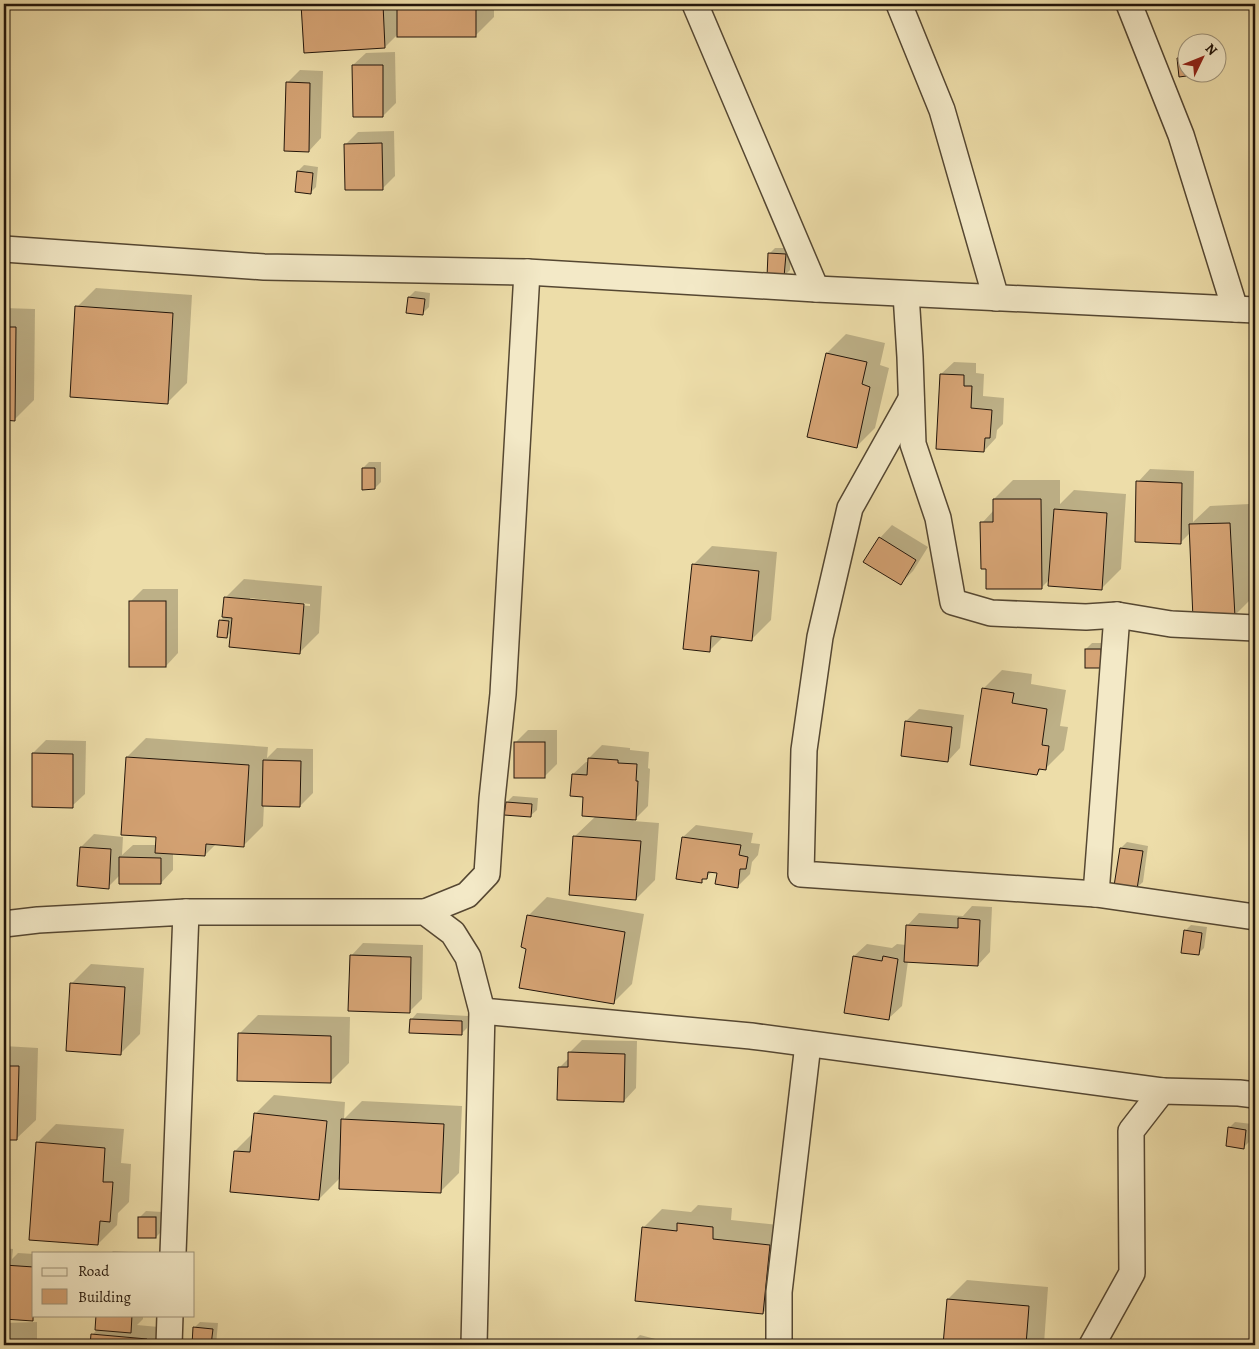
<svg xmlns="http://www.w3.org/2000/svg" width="1259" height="1349" font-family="Alegreya,serif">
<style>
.shadow{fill:#0003;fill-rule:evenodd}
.building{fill:#d5a374;stroke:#22150a}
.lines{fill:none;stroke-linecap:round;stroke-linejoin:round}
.minor-casing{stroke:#554732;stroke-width:28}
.minor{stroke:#f3e9c7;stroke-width:25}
</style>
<rect width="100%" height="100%" fill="#eddda9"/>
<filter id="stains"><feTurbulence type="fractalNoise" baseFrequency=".004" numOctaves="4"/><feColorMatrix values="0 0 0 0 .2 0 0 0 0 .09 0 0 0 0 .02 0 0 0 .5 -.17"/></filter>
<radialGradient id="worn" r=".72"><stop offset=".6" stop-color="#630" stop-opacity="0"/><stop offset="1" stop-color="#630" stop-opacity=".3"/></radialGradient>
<g class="shadow">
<polygon points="303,4 494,4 494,17 475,36 399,33 385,47 306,52"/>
<polygon points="395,52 396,103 383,116 353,65 366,53"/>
<polygon points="1186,52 1186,72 1195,72 1180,76 1178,59"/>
<polygon points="300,70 323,71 321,138 309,151 287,83"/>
<polygon points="394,131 395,176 382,189 346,144 358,132"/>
<polygon points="304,165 318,167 316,187 310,193 298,171"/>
<polygon points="775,248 791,248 790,270 784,276 769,254"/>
<polygon points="96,288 192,295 187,383 168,402 77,307"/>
<polygon points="415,291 430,293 429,307 423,313 409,297"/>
<polygon points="4,308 35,309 34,400 15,419 4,419"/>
<polygon points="846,334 885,343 880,365 889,368 875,428 856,447 808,436 827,353"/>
<polygon points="954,362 976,363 976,373 984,374 983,396 1004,398 1003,424 997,430 996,438 984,451 941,374"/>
<polygon points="369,462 381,462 381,482 375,488 363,468"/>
<polygon points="1150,469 1194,471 1193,522 1210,506 1249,504 1253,597 1234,616 1191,532 1180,543 1138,482"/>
<polygon points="1013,480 1060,480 1060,504 1074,490 1126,494 1121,569 1102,588 1050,579 1041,588 987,567 982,523 994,510 994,499"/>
<polygon points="892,525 928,547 913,571 901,583 880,538"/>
<polygon points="712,546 777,552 771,620 751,640 724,636 709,651 693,565"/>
<path d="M244 579 322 586 319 633 300 652 232 631 227 636 220 621 223 618 225 598ZM250 598 310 604V606L250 601Z"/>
<polygon points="143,589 178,589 178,653 166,666 130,602"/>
<polygon points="1092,643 1106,643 1100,667 1086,649"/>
<polygon points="1002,670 1032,674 1031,684 1066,690 1060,726 1068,727 1064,750 1045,769 1042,768 1037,774 983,689"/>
<polygon points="919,709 964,715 960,748 948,761 906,721"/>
<polygon points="528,730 557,730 557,764 544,777 515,743"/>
<polygon points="146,738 268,747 267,758 277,748 313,749 313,793 300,806 264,805 263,826 244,845 216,844 205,855 173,853 173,870 161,883 120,875 108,887 81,847 94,834 123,837 122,855 133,845 157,845 157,836 127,757"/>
<polygon points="46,740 86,741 85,794 72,806 33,753"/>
<polygon points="602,745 630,748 630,750 649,752 648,768 650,769 648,806 633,821 659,823 655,880 636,899 574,837 596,816 573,774 586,762 589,762 589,758"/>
<polygon points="513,796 538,798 537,810 530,816 507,802"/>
<polygon points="696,825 753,833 751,843 760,844 758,855 752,862 750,874 737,887 718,872 713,871 701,881 683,837"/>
<polygon points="1127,842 1148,846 1143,882 1136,888 1121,848"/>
<polygon points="547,897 644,914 632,984 613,1003 527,948 528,916"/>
<polygon points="972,906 992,907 990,952 978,965 908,961 902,1006 889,1018 854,956 867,944 892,948 897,944 906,945 907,926 919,913 963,916"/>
<polygon points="1191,925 1207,927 1204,948 1198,954 1185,931"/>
<polygon points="363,943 423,945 422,999 409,1012 351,956"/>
<polygon points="91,964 144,968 140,1034 121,1053 72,983"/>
<polygon points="417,1013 468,1016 467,1028 461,1034 411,1020"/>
<polygon points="258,1015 350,1017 349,1063 330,1082 239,1034"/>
<polygon points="582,1040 637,1041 636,1088 624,1101 559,1068 569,1058 570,1052"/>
<polygon points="4,1046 38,1048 36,1120 16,1139 4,1139"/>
<polygon points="274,1095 345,1102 344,1119 362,1101 462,1106 459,1173 440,1192 340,1178 319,1199 235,1151 253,1133 255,1114"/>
<polygon points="1235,1122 1252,1124 1249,1142 1243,1148 1229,1128"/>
<polygon points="56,1124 124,1129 121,1163 131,1164 129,1202 118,1213 117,1225 98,1244 37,1143"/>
<polygon points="698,1205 732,1208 731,1220 788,1226 782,1293 763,1313 643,1228 662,1209 691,1212"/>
<polygon points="146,1211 162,1212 162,1231 156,1237 140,1217"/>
<polygon points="4,1248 13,1249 12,1259 18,1253 34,1254 34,1315 36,1315 32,1319 4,1318"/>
<polygon points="113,1251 145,1253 111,1253"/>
<polygon points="967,1280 1048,1287 1044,1344 1042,1345 944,1345 948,1299"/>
<polygon points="98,1315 143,1315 143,1319 137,1325 159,1327 157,1345 91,1345 92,1335 97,1330"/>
<polygon points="37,1322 37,1345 4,1345 4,1323"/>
<polygon points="200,1322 218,1323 216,1345 193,1345 194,1328"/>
<polygon points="640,1335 671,1343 670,1345 633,1345 634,1341"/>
<polygon points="694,1339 708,1341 707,1345 687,1345"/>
</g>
<g class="building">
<polygon points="301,4 383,4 385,48 304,53"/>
<rect x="397" y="4" width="79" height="33"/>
<polygon points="1186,57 1186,72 1194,72 1194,75 1179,77 1177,58"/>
<polygon points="352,65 383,65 383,117 353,117"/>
<polygon points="286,82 310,83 309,152 284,151"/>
<polygon points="382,143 383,190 345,190 344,144"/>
<polygon points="297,171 313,173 311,194 295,192"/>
<polygon points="768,253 786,254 784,277 767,277"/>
<polygon points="408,297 425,299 423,315 406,313"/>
<polygon points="75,306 173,313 168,404 70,397"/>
<polygon points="4,327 16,327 15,421 4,420"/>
<polygon points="826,353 867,362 862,384 870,387 857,448 807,437"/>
<polygon points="940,374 964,375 964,386 972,386 971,408 992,410 990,438 985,438 984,452 936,449"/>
<polygon points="362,468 375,468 375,489 362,490"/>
<polygon points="1136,481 1182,483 1181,544 1135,542"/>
<polygon points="993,499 1041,499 1042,589 986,589 986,569 981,569 980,522 993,522"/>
<polygon points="1054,509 1107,513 1102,590 1048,586"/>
<polygon points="1230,523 1235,617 1193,619 1189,524"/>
<polygon points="879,537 916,560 901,585 863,562"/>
<polygon points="692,564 759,571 752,641 711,636 710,652 683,649"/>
<polygon points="224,597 304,604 300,654 229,647 232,618 222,617"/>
<rect x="129" y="601" width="37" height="66"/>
<polygon points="219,620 229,621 227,638 217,637"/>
<rect x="1085" y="649" width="16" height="19"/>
<polygon points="982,688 1014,693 1012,703 1047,709 1042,745 1049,746 1046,770 1039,769 1037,775 970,765"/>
<polygon points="905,721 952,727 948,762 901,756"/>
<rect x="514" y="742" width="31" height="36"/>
<polygon points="32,753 73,754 73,808 32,807"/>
<polygon points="126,757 249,765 244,847 206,844 205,856 155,853 156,837 121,835"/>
<polygon points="588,758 618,760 618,763 637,764 636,781 638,781 636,820 582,816 583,797 570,796 572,774 587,775"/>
<polygon points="263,760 301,761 300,807 262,806"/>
<polygon points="506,802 532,804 531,817 504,815"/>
<polygon points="573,836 641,841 636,900 569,895"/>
<polygon points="682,837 741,845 739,855 748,857 746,869 740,869 738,888 715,884 717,873 708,872 707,879 702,879 702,883 676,879"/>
<polygon points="80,847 111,849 109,889 77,886"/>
<polygon points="1120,848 1143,851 1137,889 1114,886"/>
<polygon points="119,857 161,858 161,884 119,884"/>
<polygon points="527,915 625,932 614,1004 519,988 526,949 521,947"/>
<polygon points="958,918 980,920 978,966 904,962 906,925 958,928"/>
<polygon points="1184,930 1202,933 1199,955 1181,953"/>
<polygon points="350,955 411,957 410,1013 348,1011"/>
<polygon points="853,956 882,961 883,956 898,959 889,1020 844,1013"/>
<polygon points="70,983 125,987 121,1055 66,1051"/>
<polygon points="410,1019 462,1021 462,1035 409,1033"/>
<polygon points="238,1033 331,1036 331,1083 237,1081"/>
<polygon points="568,1052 625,1054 624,1102 557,1100 558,1067 568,1067"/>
<polygon points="4,1066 19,1066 17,1140 4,1140"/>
<polygon points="254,1113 327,1121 319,1200 230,1192 234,1151 250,1152"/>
<polygon points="341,1119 444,1124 441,1193 339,1189"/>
<polygon points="1228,1127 1246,1130 1244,1149 1226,1146"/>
<polygon points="36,1142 105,1148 103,1182 113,1182 110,1222 100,1221 98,1245 29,1240"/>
<rect x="138" y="1217" width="18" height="21"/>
<polygon points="677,1223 713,1227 713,1239 770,1245 763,1314 635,1301 642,1227 677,1231"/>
<polygon points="4,1265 34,1267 33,1321 4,1319"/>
<polygon points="947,1299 1029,1306 1026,1345 943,1345"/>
<polygon points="96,1315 132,1315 131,1333 95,1330"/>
<polygon points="193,1327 213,1329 211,1345 192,1345"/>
<polygon points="91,1334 147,1339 146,1345 90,1345"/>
</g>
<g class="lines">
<g class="minor-casing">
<g id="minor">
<polyline points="695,4 816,289"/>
<polyline points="899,4 942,110 996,298"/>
<polyline points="1129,4 1181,135 1235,309"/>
<polyline points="4,249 264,267 527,272 816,289 1255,310"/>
<polyline points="906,294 910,357 913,444 938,518 953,602 991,613 1086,617 1117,615 1171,624 1255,628"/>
<polyline points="911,399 850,508 820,637 804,750 801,874 1096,894 1255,917"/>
<polyline points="1096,894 1117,615"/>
<polyline points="186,912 425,912 453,933 468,957 482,1011 474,1345"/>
<polyline points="425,912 467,895 487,874 492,799 503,694 527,272"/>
<polyline points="4,924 38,920 186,912 173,1253"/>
<polyline points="482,1011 751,1036 1162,1091"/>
<polyline points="169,1345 170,1315"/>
<polyline points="779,1345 779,1292 808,1044"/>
<polyline points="1092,1345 1132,1273 1131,1131 1162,1091 1239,1093 1255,1095"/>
</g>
</g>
<use href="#minor" class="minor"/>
</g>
<rect width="1259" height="1349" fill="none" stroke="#eddda9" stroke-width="20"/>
<rect x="5" y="5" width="1249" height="1339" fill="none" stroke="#22150a" stroke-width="2.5"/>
<rect x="10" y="10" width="1239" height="1329" fill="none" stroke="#22150a"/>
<rect x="32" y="1252" width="162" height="65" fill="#f3e9c7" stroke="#9f947b"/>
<rect x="42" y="1268" width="25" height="8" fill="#f3e9c7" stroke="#9f947b"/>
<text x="78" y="1276" font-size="15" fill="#22150a">Road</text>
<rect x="42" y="1289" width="25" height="15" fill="#d5a374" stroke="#9f947b"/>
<text x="78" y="1302" font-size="15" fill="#22150a">Building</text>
<g transform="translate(1202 58) rotate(47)"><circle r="24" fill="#f3e9c7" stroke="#9f947b"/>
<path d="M0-4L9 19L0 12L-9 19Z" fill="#8f2418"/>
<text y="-8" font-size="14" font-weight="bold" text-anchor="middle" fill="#22150a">N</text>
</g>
<rect width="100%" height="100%" filter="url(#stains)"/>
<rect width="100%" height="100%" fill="url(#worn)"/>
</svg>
